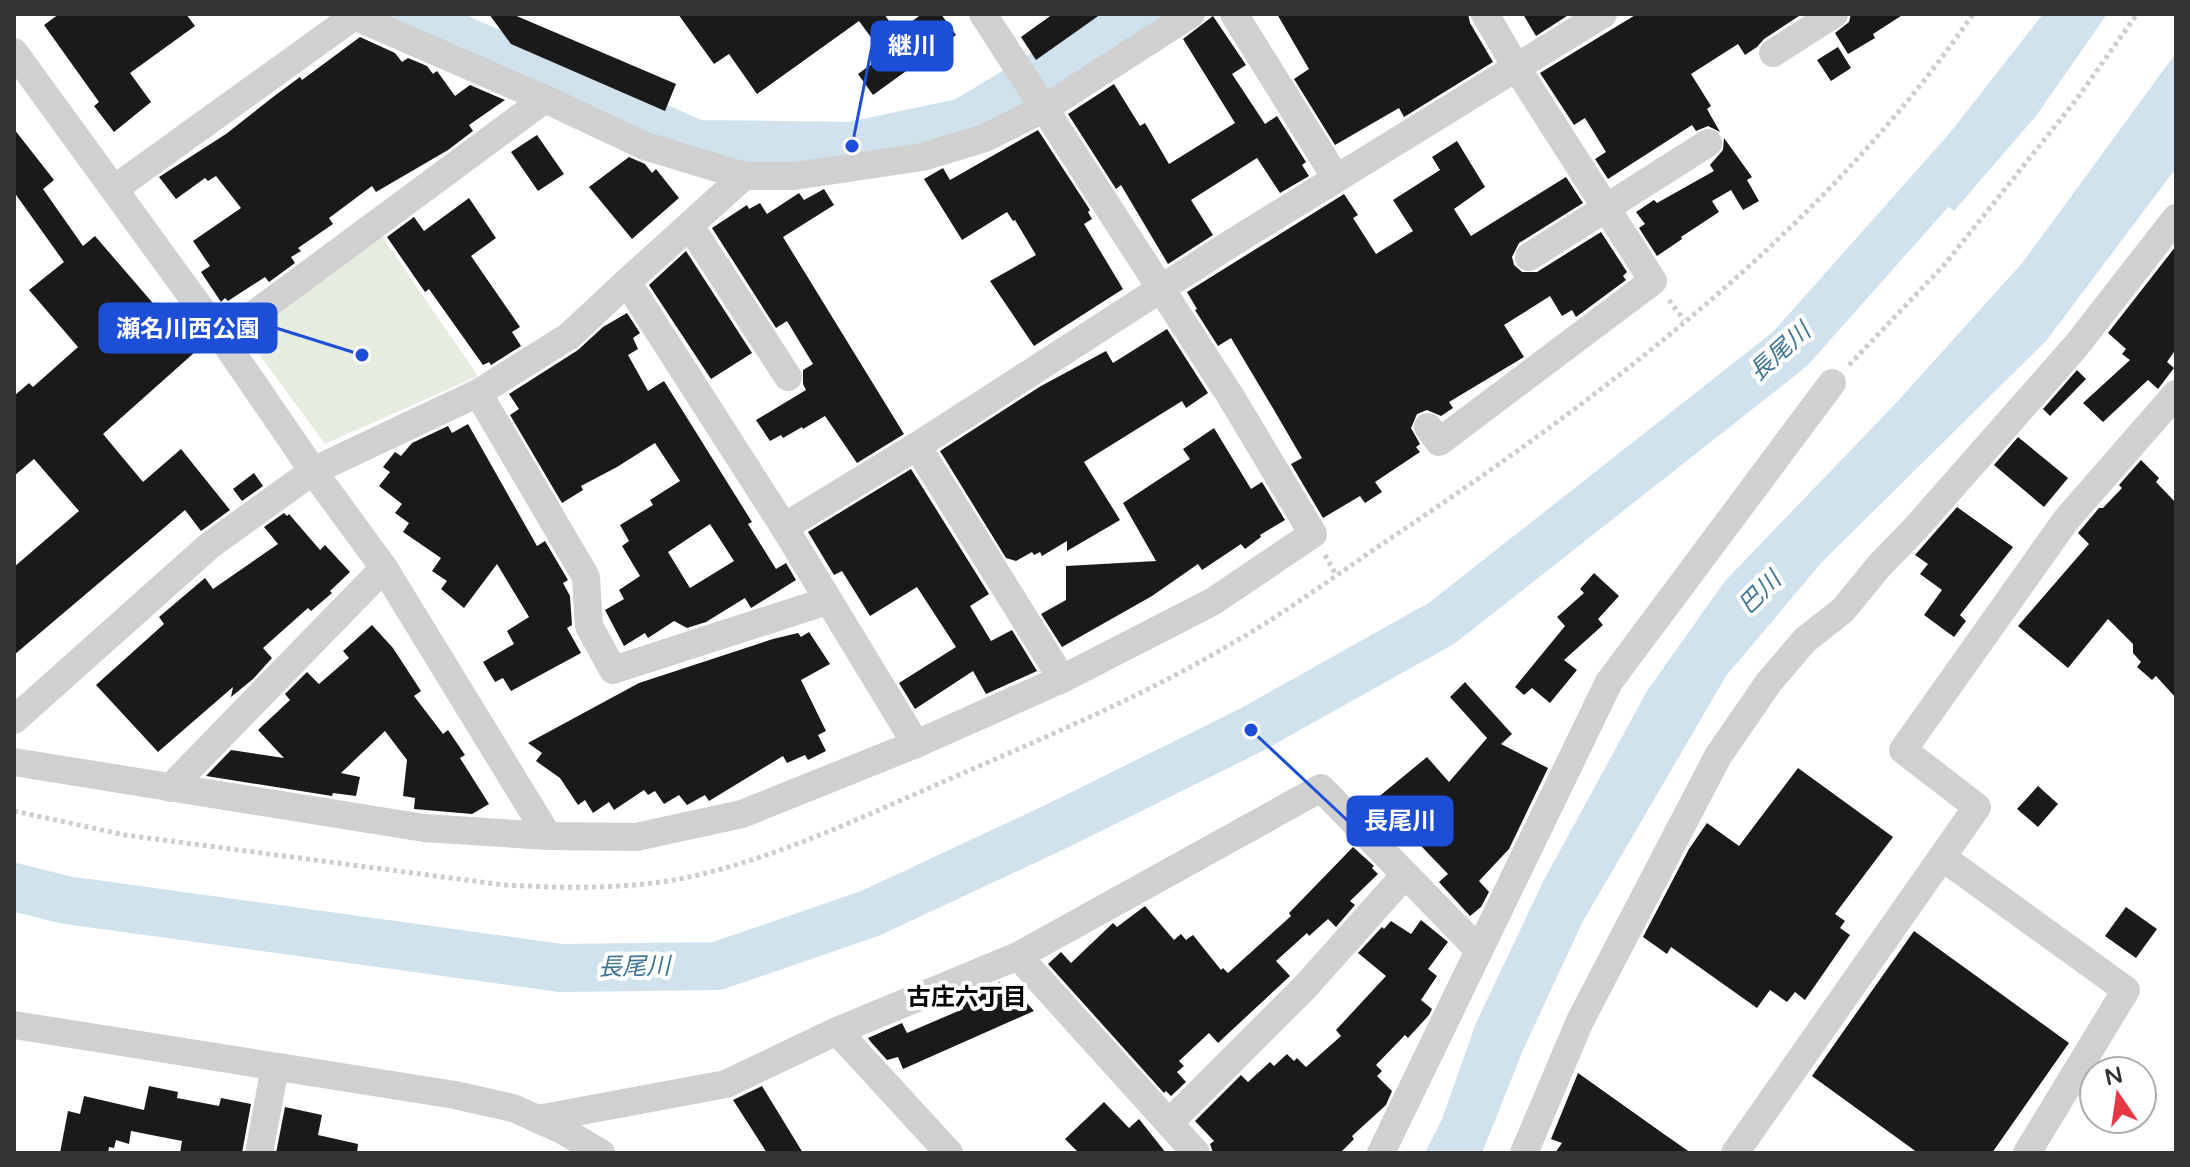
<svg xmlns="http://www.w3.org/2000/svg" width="2190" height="1167" font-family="'Varela Round','Noto Sans JP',sans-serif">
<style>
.green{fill:#e6ecdf}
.water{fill:#cfe2ee}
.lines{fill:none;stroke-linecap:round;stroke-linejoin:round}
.river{stroke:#cfe2ee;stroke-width:48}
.building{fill:#1a1a1a;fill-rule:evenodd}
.path{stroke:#cdcdcd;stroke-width:5;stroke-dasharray:4 4;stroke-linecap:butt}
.minor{stroke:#d0d0d0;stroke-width:28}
.labels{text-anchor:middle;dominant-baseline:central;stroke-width:8;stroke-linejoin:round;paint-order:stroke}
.water-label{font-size:24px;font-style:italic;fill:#3f7597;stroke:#fff}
.neighbourhood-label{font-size:24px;font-weight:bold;fill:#000;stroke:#fff}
.leader{fill:none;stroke:#1d4ed8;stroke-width:3}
.callout-dot{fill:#1d4ed8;stroke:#fff;stroke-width:3}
.callout{fill:#1d4ed8;stroke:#1d4ed8;stroke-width:3}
.callout-label{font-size:24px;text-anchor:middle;font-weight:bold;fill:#fff}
</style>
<rect width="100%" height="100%" fill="#fff"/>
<polygon class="green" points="381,235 478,376 325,444 244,334"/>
<g class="water">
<polygon points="2043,14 2107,14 2036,116 1954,211 1913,180"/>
<polygon points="2176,53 2176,168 2046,341 1822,562 1726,676 1582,923 1523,1050 1482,1153 1425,1153 1442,1119 1476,1023 1544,880 1647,691 1725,581 1897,402 2023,262"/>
</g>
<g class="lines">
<g class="river">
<polyline points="405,14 696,144 852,146 964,122 1143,14"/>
<polyline points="14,887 66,900 561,968 717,966 871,913 1057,826 1251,730 1442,623 1790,349 1973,143"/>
</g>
</g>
<g class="building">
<polygon points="59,14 186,14 195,26 130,73 151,102 114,132 94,106 99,102 44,25"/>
<polygon points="489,14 512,14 676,84 665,111 511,44"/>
<polygon points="678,14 884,14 897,32 922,14 941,14 956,35 873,95 858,74 884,55 859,21 757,94 729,54 714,64"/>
<polygon points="1053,14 1101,14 1036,60 1021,37"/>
<polygon points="1277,14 1468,14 1470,23 1493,62 1404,117 1399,108 1335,145 1294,79 1309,69"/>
<polygon points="1523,14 1570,14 1536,36"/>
<polygon points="1637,14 1802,14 1764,39 1757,47 1745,55 1738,44 1691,74 1711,106 1707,109 1720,132 1708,126 1696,131 1692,125 1608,179 1595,159 1606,152 1585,118 1574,125 1540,73"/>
<polygon points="1851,14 1904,14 1873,34 1875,38 1848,54 1835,33 1849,22"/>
<polygon points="1213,16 1246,65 1232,74 1265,124 1277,116 1306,162 1302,165 1309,176 1280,193 1257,158 1191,200 1213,235 1168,264 1121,185 1116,189 1068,114 1114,84 1140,126 1145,123 1169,164 1235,123 1183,39"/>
<polygon points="360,37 395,53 402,62 408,58 427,66 433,74 437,71 455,96 470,85 505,100 469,125 473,131 448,150 376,192 372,186 329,218 333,224 298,248 301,251 291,257 295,263 269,282 265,277 228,301 225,298 221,302 201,272 210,266 193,241 241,208 216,176 208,181 205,178 176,199 159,177 226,134 273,97 300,77 302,80"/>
<polygon points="1838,47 1851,68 1831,81 1817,60"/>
<polygon points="14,129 54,180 43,189 83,246 95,236 195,352 103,434 143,482 181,449 230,510 201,531 185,510 14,655 14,567 79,511 34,459 14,476 14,396 29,383 33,387 78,347 29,290 64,262 14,192"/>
<polygon points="1038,130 1090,210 1088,212 1092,219 1084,224 1123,289 1034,346 990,281 1036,255 1015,220 1013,221 1007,212 962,240 924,179 943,168 950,180"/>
<polygon points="537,135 564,174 538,191 511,152"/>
<polygon points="1724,138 1752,177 1747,180 1759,201 1743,210 1731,190 1712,201 1719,212 1681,237 1682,239 1657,256 1639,228 1645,224 1636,212 1654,200 1657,203 1714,171 1710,165 1723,150"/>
<polygon points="1457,141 1485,187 1454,209 1471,236 1566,177 1583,203 1519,243 1512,257 1514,265 1522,272 1537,272 1601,232 1627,272 1623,276 1626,280 1576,317 1572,310 1562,316 1550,296 1504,325 1524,357 1449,402 1453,408 1441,416 1427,410 1417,414 1411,428 1420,444 1416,447 1420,452 1375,482 1382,492 1365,503 1360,496 1323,518 1291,464 1302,458 1274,410 1231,338 1218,346 1195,310 1197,309 1187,292 1344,194 1358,215 1353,218 1376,254 1413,231 1393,200 1440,170 1432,157"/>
<polygon points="629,157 645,164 652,173 656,169 679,198 632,239 589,187"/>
<polygon points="824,189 834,205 783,237 904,434 857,463 825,416 803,429 802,427 783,438 781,435 770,441 756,420 806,390 803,384 803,370 813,364 787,321 776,328 712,228 747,205 749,209 760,203 767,214 799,193 804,200"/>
<polygon points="469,198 496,238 471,256 520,327 512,332 521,346 491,365 489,362 483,365 429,289 425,292 387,237 414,217 424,231"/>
<polygon points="2176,246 2176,349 2167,362 2174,368 2158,389 2148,380 2103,422 2083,403 2130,360 2122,354 2126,349 2108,333"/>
<polygon points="686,251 752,353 711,379 649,285"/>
<path d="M627 313 640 333 633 338 638 349 628 355 648 391 664 381 752 522 748 524 776 569 786 563 796 580 751 608 745 598 706 622 687 628 674 621 648 638 645 633 624 646 605 610 624 599 619 590 640 576 622 546 629 541 620 525 653 505 650 500 680 481 655 443 617 467 581 486 583 490 562 503 510 415 519 409 509 394 578 350 603 327ZM710 524 734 561 690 588 668 552Z"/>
<polygon points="1167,329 1208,393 1186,408 1182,401 1084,462 1120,520 1067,551 1067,541 1042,556 1040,552 1034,555 1032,552 1016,561 1006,558 940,451 1041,386 1106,351 1113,363"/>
<polygon points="2077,370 2086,379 2050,416 2043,409"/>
<polygon points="468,424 537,546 545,541 568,580 563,583 570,596 572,625 567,628 581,653 511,691 503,678 495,682 483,662 514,644 507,631 529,617 497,564 464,608 441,589 447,581 432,571 441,558 403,532 409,523 395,513 402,504 379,486 390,472 383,467 395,452 401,456 412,443 448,426 452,433"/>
<polygon points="1214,428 1251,489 1262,482 1285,520 1260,535 1261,537 1245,549 1241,544 1202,570 1198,564 1152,596 1062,647 1041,614 1066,600 1066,566 1156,561 1123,503 1190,459 1183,449"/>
<polygon points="2018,437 2068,478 2044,507 1994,465"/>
<polygon points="2141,460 2159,478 2156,482 2176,503 2176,698 2156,676 2152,680 2137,667 2141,662 2133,653 2133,644 2108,619 2068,668 2018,626 2089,544 2078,533 2099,508 2103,508 2122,488 2119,485"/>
<polygon points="911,469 989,594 970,606 991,641 1012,630 1037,671 986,694 973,671 915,709 899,683 956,647 917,587 870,616 842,571 834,575 808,532"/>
<polygon points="254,473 263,486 242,501 233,489"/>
<polygon points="1957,507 2013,547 1960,615 1966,621 1954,637 1924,615 1942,590 1920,574 1928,564 1915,555"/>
<polygon points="284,513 287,516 289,514 320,550 325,545 350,572 330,591 332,593 311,611 308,608 263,648 272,658 253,679 231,697 233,687 158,752 96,685 164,624 159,617 205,578 213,589 278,544 264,527"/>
<polygon points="1594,573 1619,596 1598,619 1603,625 1564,660 1577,670 1550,703 1532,688 1524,695 1515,687 1565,626 1557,617 1584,593 1580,589"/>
<polygon points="372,625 393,648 421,691 414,696 443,734 448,730 465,755 460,758 489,804 472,814 414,809 415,798 403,796 407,760 385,731 341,773 360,777 356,796 333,793 332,796 206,776 231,750 284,758 258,730 290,700 285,694 307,672 319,684 349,658 343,651"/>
<polygon points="809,632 830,664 801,680 826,731 818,735 826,751 808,760 805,755 787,763 783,756 709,801 705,795 687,805 679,795 664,804 655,791 648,795 644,790 614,810 609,802 593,813 585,800 578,805 560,778 536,761 542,753 528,743 639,683 773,639 798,633 801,637"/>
<polygon points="1465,682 1512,734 1501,744 1548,768 1509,849 1479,881 1489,892 1481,907 1470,916 1439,882 1448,874 1376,799 1427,757 1449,782 1487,738 1450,697"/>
<polygon points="1798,768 1893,837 1835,914 1845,921 1840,928 1850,935 1805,1000 1795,992 1787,1002 1770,990 1757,1008 1671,947 1667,954 1643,937 1689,849 1707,823 1739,846"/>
<polygon points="2038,786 2058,804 2038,827 2017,809"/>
<polygon points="1353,847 1374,866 1372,868 1378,874 1350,901 1355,905 1336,927 1328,919 1309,936 1307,933 1276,961 1290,976 1218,1043 1209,1033 1179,1061 1184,1066 1177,1072 1186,1082 1171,1096 1166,1091 1164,1093 1048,964 1061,952 1071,963 1113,923 1117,927 1145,906 1174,940 1181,934 1186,940 1193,935 1221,970 1223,968 1228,973 1291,916 1289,913"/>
<polygon points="2126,907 2157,929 2136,958 2105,936"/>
<polygon points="1421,920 1448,942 1428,969 1437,976 1421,1000 1432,1009 1429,1015 1408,1038 1405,1035 1376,1065 1382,1071 1377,1076 1392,1091 1386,1105 1352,1136 1354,1139 1340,1153 1213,1153 1210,1144 1214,1141 1195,1121 1241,1075 1248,1082 1270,1062 1274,1066 1287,1054 1294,1061 1297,1058 1306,1067 1341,1036 1336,1030 1386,976 1358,953 1382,927 1384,929 1391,921 1411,934"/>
<polygon points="1914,931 2069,1043 1992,1153 1918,1153 1812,1076"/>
<polygon points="1000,982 1010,1001 1019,994 1034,1011 903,1069 898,1057 887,1060 870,1041 868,1038 902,1023 907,1033 963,1009 960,999"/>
<polygon points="1578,1073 1661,1132 1691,1153 1555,1153 1562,1143 1551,1139"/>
<polygon points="149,1086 178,1092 177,1098 219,1106 221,1098 251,1104 242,1153 180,1153 182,1141 131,1131 129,1144 116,1140 114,1148 109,1147 108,1153 60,1153 68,1111 80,1114 84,1096 144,1110"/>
<polygon points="762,1086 803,1153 767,1153 733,1100"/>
<polygon points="1104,1102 1129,1128 1139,1119 1166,1153 1079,1153 1065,1139"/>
<polygon points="285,1107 322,1115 318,1135 358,1144 357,1153 276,1153"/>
</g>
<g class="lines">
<g class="path">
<polyline points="1669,300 1684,320"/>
<polyline points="1849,365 1945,264 2076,100 2137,14"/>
<polyline points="1325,555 1336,575"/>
<path d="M14 811 125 835 504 885C565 888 628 890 689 877 777 858 862 817 945 781 1041 739 1140 698 1231 644 1289 611 1344 569 1400 532 1613 389 1827 227 1973 14"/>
</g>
<g class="minor">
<polyline points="1234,14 1336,178"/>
<polyline points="354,16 545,99 645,146 744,176 795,176 922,157 985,138 1045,108 1191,14"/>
<polyline points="14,52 222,338 313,471 384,568 548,836"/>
<polyline points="1773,53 1834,14"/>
<polyline points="114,189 357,14"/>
<polyline points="690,226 788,377"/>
<polyline points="1529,257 1708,143"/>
<polyline points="627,282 744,176"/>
<polyline points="222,338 545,99"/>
<polyline points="478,393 586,577 589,626 613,670 827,601"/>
<polyline points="1428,427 1439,442 1653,281 1516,67 1485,14"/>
<polyline points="917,446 1062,679"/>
<polyline points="784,527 917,446 1227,246 1603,14"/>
<polyline points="14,720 209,546 313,471 478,393 569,336 627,282 784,527 916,744"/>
<polyline points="14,762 424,828 548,836 636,837 742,814 916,744 1062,679 1212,602 1313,534 1231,397 983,14"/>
<polyline points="170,788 384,568"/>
<polyline points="1942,857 2126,990 2027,1153"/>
<polyline points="1018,956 1196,1153"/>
<polyline points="14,1025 455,1095 513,1108 562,1130 601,1153"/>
<polyline points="837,1031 949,1153"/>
<polyline points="538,1119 726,1084 837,1031 1018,956 1321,788 1478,949"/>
<polyline points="1169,1123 1306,986 1404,876"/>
<polyline points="259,1153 275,1067"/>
<polyline points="1381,1153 1609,682 1832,383"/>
<polyline points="1524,1153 1580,1021 1718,756 1769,682 1805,640 1843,610 1879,566 1914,530 2076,346 2176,218"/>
<polyline points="1735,1153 1977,807 1903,750 2066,520 2176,394"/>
</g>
</g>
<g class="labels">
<g class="water-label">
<text transform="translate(1780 352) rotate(-42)">長尾川</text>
<text transform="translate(1760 593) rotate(-45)">巴川</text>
<text transform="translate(634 967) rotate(-1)">長尾川</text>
</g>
<g class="neighbourhood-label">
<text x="967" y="997">古庄六丁目</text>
</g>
</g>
<path class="leader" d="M852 146L872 46M362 355L276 328M1251 730L1348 821"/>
<g class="callout-dot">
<circle cx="852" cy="146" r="8"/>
<circle cx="362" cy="355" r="8"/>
<circle cx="1251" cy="730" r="8"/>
</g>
<g class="callout">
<rect x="872" y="22" width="80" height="48" rx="8"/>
<rect x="100" y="304" width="176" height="48" rx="8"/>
<rect x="1348" y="797" width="104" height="48" rx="8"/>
</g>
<g class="callout-label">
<text x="912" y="54">継川</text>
<text x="188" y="337">瀬名川西公園</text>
<text x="1400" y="829">長尾川</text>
</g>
<rect width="2190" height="1167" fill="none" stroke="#333333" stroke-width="32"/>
<g transform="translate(2118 1095) rotate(347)"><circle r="38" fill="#ffffff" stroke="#adadad" stroke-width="2"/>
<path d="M0-6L14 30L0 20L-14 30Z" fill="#e63946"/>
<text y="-12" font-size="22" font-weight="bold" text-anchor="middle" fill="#333333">N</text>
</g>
</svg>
